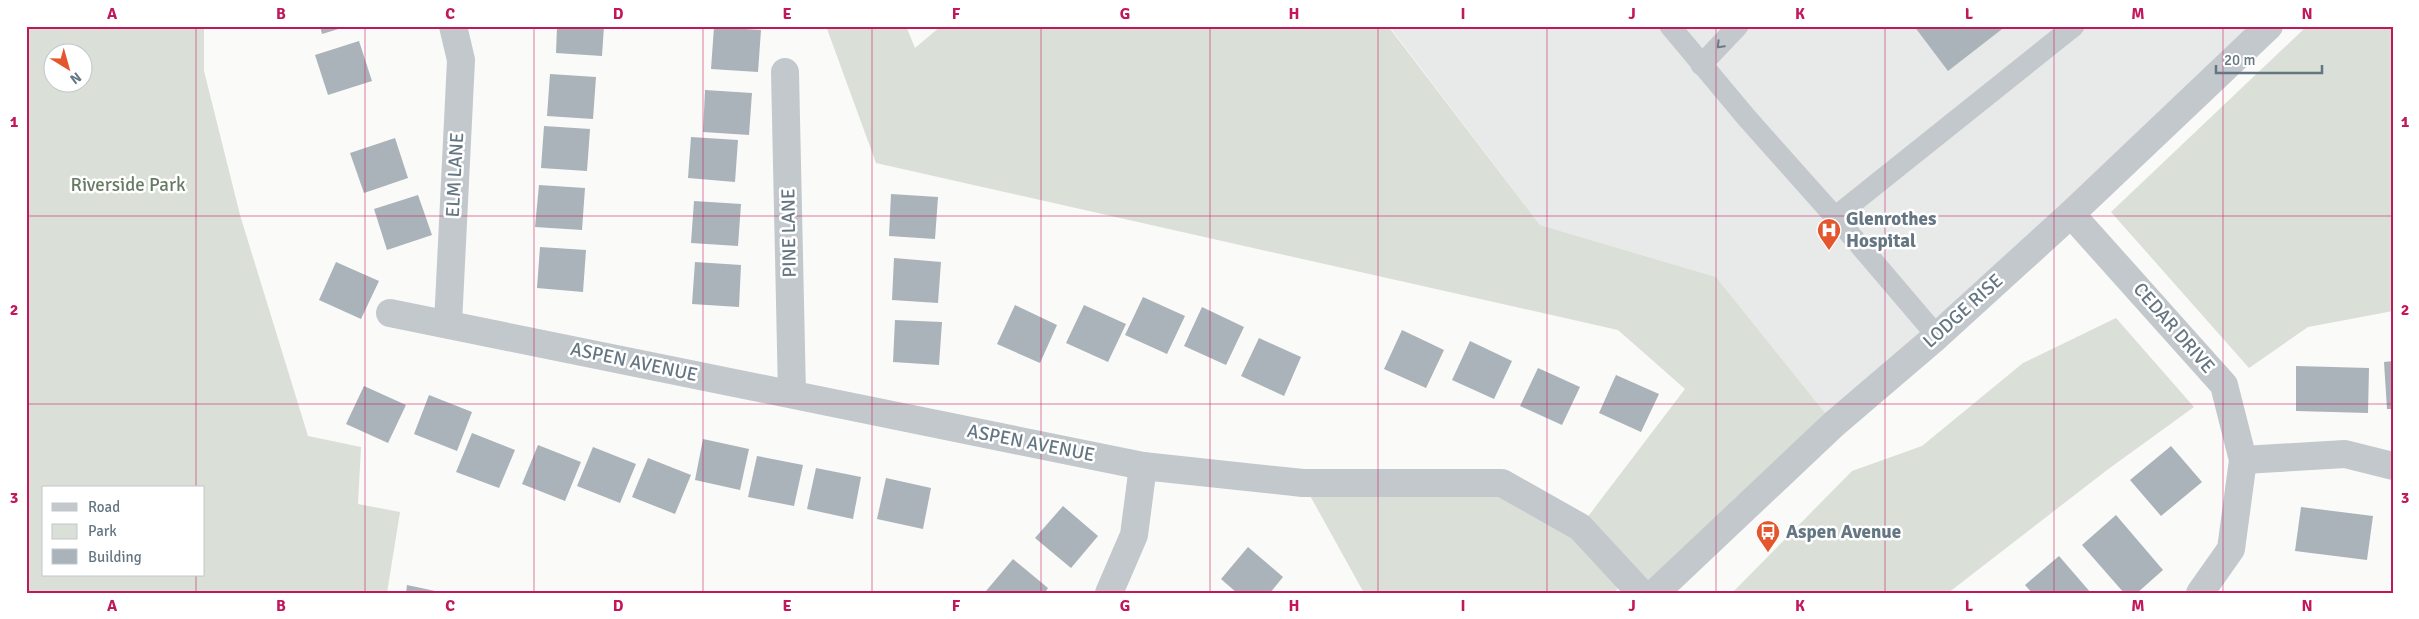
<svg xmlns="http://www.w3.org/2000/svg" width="2419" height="619" font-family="Signika,sans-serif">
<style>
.built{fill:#e8e9e9}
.green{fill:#dadfd7;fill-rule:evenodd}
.building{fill:#aab3b9}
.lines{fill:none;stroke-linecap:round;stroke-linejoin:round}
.lane{stroke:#c3c8cc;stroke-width:21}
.street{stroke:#c3c8cc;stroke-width:28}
.oneway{stroke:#6a7a87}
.grid{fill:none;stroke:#c2185b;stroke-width:1;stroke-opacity:0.55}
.labels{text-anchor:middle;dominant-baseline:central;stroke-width:5;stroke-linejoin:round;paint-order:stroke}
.street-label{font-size:19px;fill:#657683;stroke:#fff}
.park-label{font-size:19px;fill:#687a64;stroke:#fff}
.poi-label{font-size:19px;font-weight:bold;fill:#657683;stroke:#fff;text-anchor:start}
.neatline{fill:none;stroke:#c2185b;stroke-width:2}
.grid-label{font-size:16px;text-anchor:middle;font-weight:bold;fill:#c2185b}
</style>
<rect width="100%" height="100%" fill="#fafaf8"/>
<polygon class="built" points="1389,26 2269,26 1834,424 1716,277 1540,225"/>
<g class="green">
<path d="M26 26H204V71L240 215 308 436 361 447 358 504 400 512 387 593H26ZM52 52H82V82H52ZM44 488H204V575H44Z"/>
<polygon points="826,26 906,26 915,48 941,26 1388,26 1540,225 1716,277 1834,424 1655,593 1627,577 1614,593 1364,593 1303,483 1502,483 1580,527 1685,389 1618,330 876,163"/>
<polygon points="2307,26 2393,26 2393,311 2308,327 2249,368 2111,212"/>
<polygon points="2116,318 2194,407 2107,470 1948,593 1732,593 1852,471 1922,446 2023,363"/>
</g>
<g class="building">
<polygon points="320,26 345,26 345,27 322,34"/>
<polygon points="557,26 604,26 602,56 556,53"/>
<polygon points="1914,26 2006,26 1948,71"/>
<polygon points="714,27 761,30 758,72 711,69"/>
<polygon points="359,41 372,81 328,95 315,55"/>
<polygon points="550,74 596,77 593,119 547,116"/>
<polygon points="705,90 752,93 749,135 703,132"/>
<polygon points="544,126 590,129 587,171 541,168"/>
<polygon points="691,137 738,140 735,182 688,178"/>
<polygon points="395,138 408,178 364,193 350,153"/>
<polygon points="539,185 585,188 582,230 535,227"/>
<polygon points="891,194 938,197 935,239 889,236"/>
<polygon points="418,195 432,235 387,250 374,209"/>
<polygon points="694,201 741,204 738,246 691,243"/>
<polygon points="540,247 586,250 583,292 537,288"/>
<polygon points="894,258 941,262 938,303 892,300"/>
<polygon points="336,262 379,281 361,319 319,300"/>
<polygon points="695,262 741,265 739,307 692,304"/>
<polygon points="1143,297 1185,316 1167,354 1125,335"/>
<polygon points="1015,305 1057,325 1040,363 997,344"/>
<polygon points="1084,305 1126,324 1108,362 1066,343"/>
<polygon points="1202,307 1244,327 1226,365 1184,346"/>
<polygon points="895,320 942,322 939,365 893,362"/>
<polygon points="1402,330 1444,350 1426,388 1384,369"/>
<polygon points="1259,338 1301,357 1284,396 1241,376"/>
<polygon points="1470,341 1512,361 1494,399 1452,380"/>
<polygon points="2393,361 2393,409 2387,409 2384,362"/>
<polygon points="2296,366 2369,368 2368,413 2296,411"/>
<polygon points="1538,368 1580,387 1562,425 1520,406"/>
<polygon points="1616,375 1659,394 1641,432 1599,413"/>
<polygon points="364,386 406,405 388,443 346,424"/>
<polygon points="429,395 472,412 457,451 414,434"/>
<polygon points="472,433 515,450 499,488 456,472"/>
<polygon points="703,439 749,449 740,490 695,480"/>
<polygon points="538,445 581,462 565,501 522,484"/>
<polygon points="2171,446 2202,482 2161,516 2130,480"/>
<polygon points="593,447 636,464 620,503 577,486"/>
<polygon points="757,456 803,465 794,506 748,497"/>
<polygon points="648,458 691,475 675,514 632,497"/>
<polygon points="816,468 861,477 853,519 807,509"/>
<polygon points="886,478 931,488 923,529 877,519"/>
<polygon points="1063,506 1098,536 1071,568 1035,538"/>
<polygon points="2301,507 2373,516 2367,560 2295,551"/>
<polygon points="2116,515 2163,570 2137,593 2124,593 2082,545"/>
<polygon points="1248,547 1283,577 1270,593 1237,593 1221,579"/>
<polygon points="2059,556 2091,593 2032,593 2025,585"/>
<polygon points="1013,559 1048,588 1045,593 988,593 986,591"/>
<polygon points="407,585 440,592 440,593 406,593"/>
</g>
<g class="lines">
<g class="lane">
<polyline points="1670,26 1746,117 1844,227 1937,336"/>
<polyline points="1701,65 1738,26"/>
<polyline points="1835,217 2074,26"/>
</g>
<g class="street">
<polyline points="785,72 792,394"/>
<polyline points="2071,214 2224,385 2243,460 2231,549 2200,593"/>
<polyline points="390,313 1143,466 1303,483 1502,483 1580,527 1641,593"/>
<polyline points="448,324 461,60 453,26"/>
<polyline points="2243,460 2345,454 2393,466"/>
<polyline points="1109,593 1134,535 1143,466"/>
<polyline points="1655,593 1834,424 1937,336 2071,214 2269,26"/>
</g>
</g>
<defs><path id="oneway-chevron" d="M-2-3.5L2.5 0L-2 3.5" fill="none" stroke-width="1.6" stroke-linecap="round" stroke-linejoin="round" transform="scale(1.25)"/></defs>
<use class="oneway" href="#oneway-chevron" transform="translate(1720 45) rotate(134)"/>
<path class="grid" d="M196 26V488M365 26V593M534 26V593M703 26V593M872 26V593M1041 26V593M1210 26V593M1378 26V593M1547 26V593M1716 26V593M1885 26V593M2054 26V593M2223 26V593M26 216H2393M26 404H2393M196 575V593"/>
<defs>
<g id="hospital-pin" transform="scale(1.25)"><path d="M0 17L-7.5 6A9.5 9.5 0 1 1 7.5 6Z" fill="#e4572e" stroke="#fff"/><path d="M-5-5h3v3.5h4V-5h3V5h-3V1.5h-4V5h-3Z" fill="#fff"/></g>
<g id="bus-pin" transform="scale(1.25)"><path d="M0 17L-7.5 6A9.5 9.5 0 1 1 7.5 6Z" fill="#e4572e" stroke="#fff"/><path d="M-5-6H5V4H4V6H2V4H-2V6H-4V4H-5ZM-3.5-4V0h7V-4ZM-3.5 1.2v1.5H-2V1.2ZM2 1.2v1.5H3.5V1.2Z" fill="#fff"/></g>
</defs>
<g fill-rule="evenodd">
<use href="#hospital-pin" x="1829" y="230"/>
<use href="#bus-pin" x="1768" y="532"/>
</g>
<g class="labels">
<g class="street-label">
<text transform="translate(455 175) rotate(-87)">ELM LANE</text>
<text transform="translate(789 233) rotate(-91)">PINE LANE</text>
<text transform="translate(1963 311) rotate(-42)">LODGE RISE</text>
<text transform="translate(2174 328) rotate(49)">CEDAR DRIVE</text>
<text transform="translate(634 362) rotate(12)">ASPEN AVENUE</text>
<text transform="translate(1031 443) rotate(11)">ASPEN AVENUE</text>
</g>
<g class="park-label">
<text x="128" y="185">Riverside Park</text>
</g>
<g class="poi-label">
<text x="1846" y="219">Glenrothes<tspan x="1846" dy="22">Hospital</tspan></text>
<text x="1786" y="532">Aspen Avenue</text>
</g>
</g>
<rect width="2419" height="619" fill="none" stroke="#ffffff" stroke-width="55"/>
<rect x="42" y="486" width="162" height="90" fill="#ffffff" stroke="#c1c8cd"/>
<rect x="52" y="503" width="25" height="8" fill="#c3c8cc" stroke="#c1c8cd"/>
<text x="88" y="512" font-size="15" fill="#657683">Road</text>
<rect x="52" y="524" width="25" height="15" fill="#dadfd7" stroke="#c1c8cd"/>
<text x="88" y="536" font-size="15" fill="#657683">Park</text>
<rect x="52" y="549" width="25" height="15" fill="#aab3b9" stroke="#c1c8cd"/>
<text x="88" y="562" font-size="15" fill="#657683">Building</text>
<g transform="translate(68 68) rotate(143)"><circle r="24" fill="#ffffff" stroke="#c1c8cd"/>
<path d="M0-4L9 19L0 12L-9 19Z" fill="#e4572e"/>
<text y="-8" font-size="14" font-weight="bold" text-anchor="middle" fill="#657683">N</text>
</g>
<path d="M2216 65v8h106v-8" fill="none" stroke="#657683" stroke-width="2.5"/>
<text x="2224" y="65" font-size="15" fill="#657683" stroke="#ffffff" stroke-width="4" paint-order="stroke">20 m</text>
<rect x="28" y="28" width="2364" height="564" class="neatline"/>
<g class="grid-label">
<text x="112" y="19">A</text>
<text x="281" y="19">B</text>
<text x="450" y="19">C</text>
<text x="618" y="19">D</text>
<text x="787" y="19">E</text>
<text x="956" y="19">F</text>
<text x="1125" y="19">G</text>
<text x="1294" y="19">H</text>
<text x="1463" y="19">I</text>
<text x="1632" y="19">J</text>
<text x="1800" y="19">K</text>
<text x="1969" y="19">L</text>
<text x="2138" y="19">M</text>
<text x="2307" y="19">N</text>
<text x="14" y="127">1</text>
<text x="2405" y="127">1</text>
<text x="14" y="315">2</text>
<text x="2405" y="315">2</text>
<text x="14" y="503">3</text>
<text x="2405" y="503">3</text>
<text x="112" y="611">A</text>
<text x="281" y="611">B</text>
<text x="450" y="611">C</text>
<text x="618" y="611">D</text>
<text x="787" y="611">E</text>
<text x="956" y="611">F</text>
<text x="1125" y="611">G</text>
<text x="1294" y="611">H</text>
<text x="1463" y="611">I</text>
<text x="1632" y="611">J</text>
<text x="1800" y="611">K</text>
<text x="1969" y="611">L</text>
<text x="2138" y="611">M</text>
<text x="2307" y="611">N</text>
</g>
</svg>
